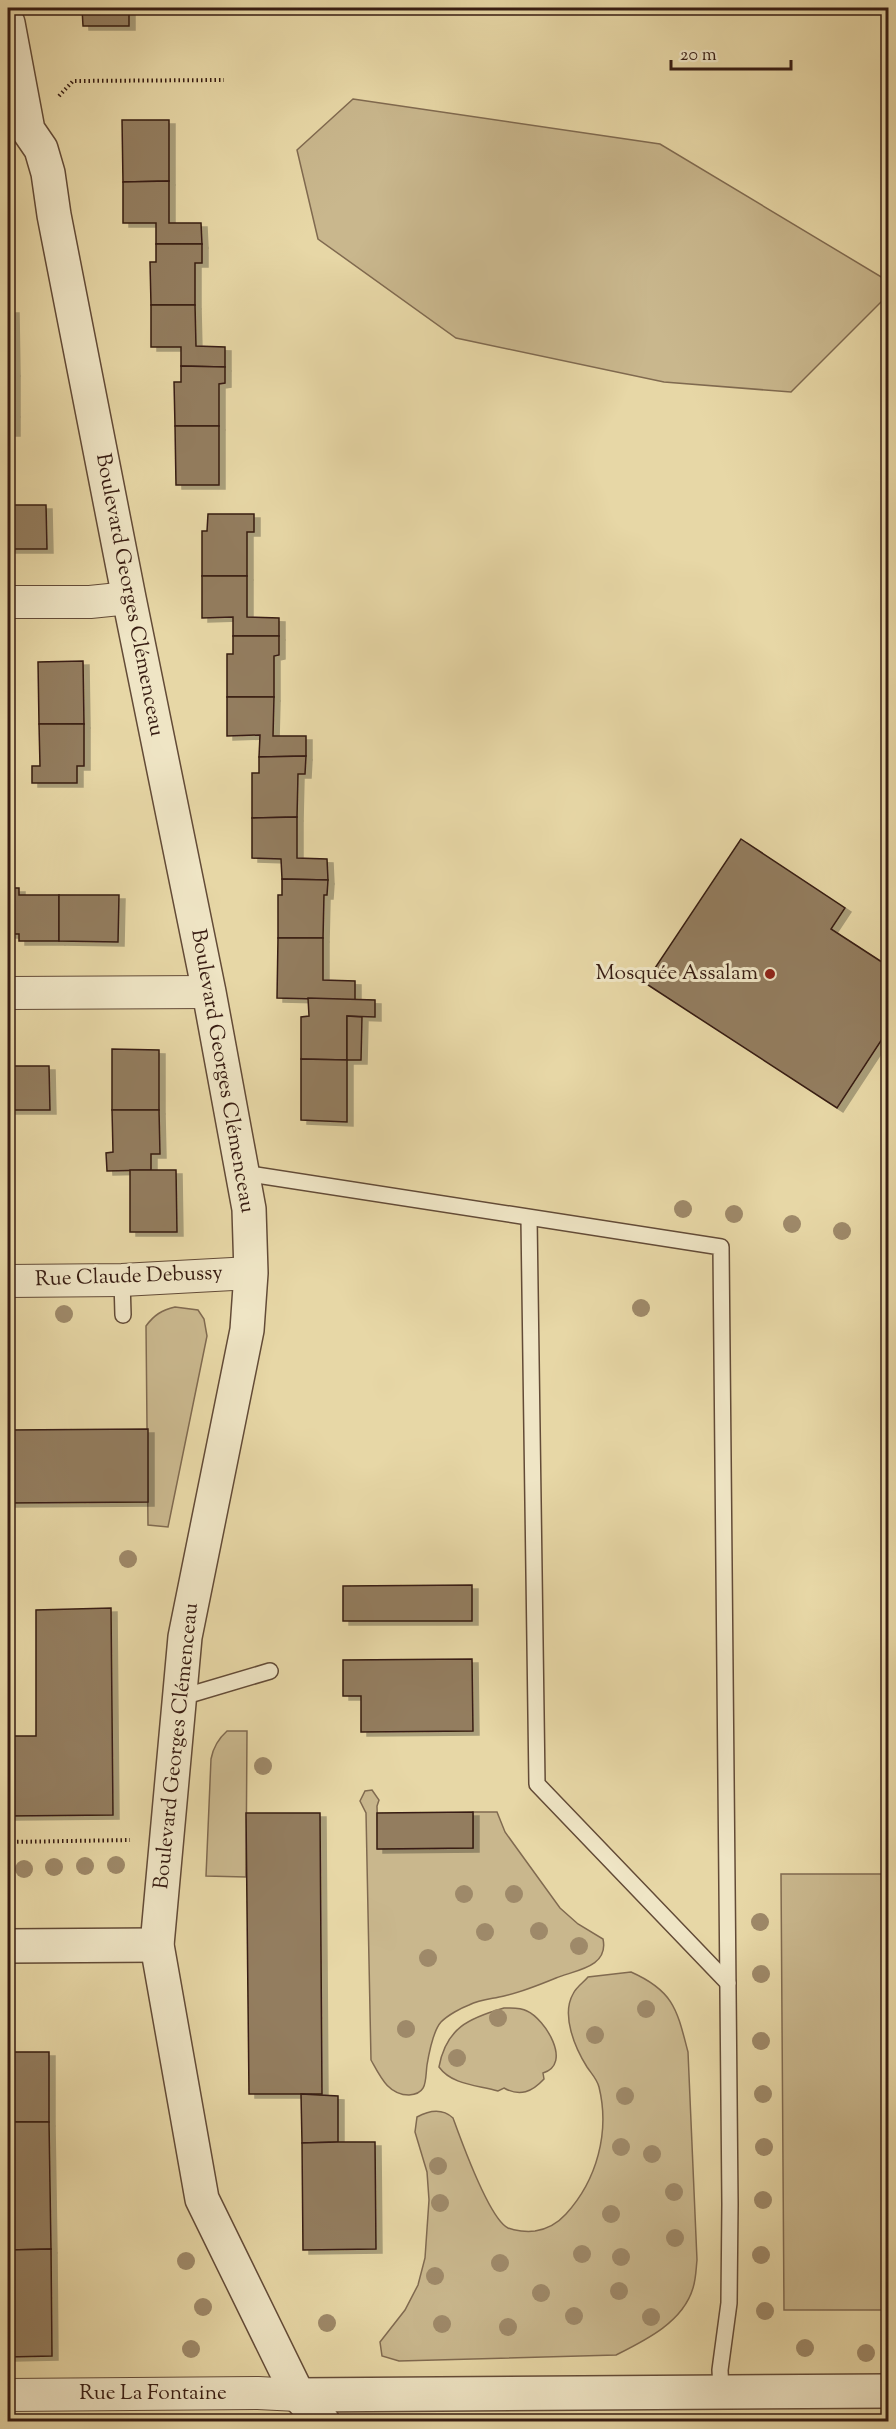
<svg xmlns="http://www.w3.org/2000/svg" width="896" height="2429" font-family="'Sorts Mill Goudy',serif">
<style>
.green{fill:#c9b78d;stroke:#806a50;stroke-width:1.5}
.building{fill:#937d5f;stroke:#371c12;stroke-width:1.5;filter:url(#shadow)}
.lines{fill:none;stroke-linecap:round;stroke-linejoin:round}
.service-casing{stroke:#634b37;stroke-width:18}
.minor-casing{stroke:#634b37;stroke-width:34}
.tertiary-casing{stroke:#634b37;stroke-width:36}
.path{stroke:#371c12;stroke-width:4;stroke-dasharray:1.5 3;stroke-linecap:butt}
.service{stroke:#efe5c5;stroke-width:15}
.minor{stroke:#efe5c5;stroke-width:32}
.tertiary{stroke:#efe5c5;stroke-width:33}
.tree{fill:#9e8969}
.poi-dot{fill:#8f2418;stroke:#efe5c5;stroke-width:2}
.labels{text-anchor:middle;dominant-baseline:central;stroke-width:6;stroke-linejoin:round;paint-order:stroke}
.street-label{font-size:21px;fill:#371c12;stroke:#efe5c5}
.poi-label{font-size:21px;fill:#371c12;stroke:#efe5c5;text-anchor:end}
</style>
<defs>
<filter id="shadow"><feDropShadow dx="6" dy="4" stdDeviation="0" flood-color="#0004"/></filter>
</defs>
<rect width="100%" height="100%" fill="#e7d7a6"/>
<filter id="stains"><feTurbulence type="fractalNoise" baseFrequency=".00333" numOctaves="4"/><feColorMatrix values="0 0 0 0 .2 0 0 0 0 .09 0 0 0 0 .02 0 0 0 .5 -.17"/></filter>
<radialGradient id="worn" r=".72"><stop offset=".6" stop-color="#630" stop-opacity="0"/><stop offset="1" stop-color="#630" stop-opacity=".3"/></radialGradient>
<g class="green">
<polygon points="353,99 660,144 888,281 888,295 791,392 664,382 456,338 318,239 297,150"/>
<path d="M175 1307 198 1310 204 1319 207 1336 168 1527 148 1525 146 1326C154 1315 162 1310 175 1307Z"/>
<path d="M227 1731H247L246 1877 206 1876 211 1759C213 1748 218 1739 227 1731Z"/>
<path d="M372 1790 379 1800 377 1806 378 1849 473 1848V1812H497L505 1832 560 1908 578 1924 603 1939C609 1967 576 1970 556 1978 539 1985 522 1992 504 1996 492 1999 481 1999 469 2005 461 2008 448 2015 441 2022 433 2031 429 2053 427 2065 425 2080 428 2094 409 2095 388 2095 380 2076 371 2060L366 1813 360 1801 365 1791Z"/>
<polygon points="781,1874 888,1874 888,2310 784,2310"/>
<path d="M631 1972C674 1991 677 2010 688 2052L697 2260C696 2269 696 2279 693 2288 683 2322 646 2340 616 2355L399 2361 382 2356 380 2342 405 2310 418 2285 425 2258 429 2200 427 2172 415 2132 417 2117C430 2110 442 2108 453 2118 461 2140 489 2219 508 2228 515 2231 527 2232 535 2231 548 2229 557 2224 566 2214 597 2180 610 2132 599 2087 597 2079 591 2073 587 2067 575 2048 561 2015 573 1994 576 1987 584 1982 588 1977Z"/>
<path d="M504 2008C512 2008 520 2007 527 2011 545 2019 573 2064 543 2073L544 2079C532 2092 520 2097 504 2088L498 2091C477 2085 452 2085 439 2067 446 2028 469 2018 504 2008Z"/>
</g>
<g class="building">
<polygon points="82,8 129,8 129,26 83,26"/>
<polygon points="122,120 169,120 169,181 123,182"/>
<polygon points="169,181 169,223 201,223 202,244 156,244 156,223 123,223 123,182"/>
<polygon points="156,244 202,244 202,263 195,263 195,305 151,305 150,262 156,262"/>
<polygon points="151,305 195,305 196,346 225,347 225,367 181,366 181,347 151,347"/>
<polygon points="8,309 13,309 14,372 8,372"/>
<polygon points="181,366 225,367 225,383 219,384 219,426 175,426 174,382 181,382"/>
<rect x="8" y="372" width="6" height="41"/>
<rect x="8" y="413" width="6" height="19"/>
<polygon points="175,426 219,426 219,485 176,485"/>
<polygon points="8,505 46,505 47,549 8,549"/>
<polygon points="208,514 254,514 254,532 247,532 247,576 202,576 202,531 207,531"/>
<polygon points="202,576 247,576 247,617 279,618 279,636 233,636 233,617 202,618"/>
<polygon points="233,636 279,636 279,655 274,656 274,697 227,697 227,654 233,654"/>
<polygon points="83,661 84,724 39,724 38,662"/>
<polygon points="227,697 274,697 273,736 306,736 306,756 259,757 260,735 227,736"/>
<polygon points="39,724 84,724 84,766 77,766 77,783 32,783 32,766 40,766"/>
<polygon points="306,756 305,774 298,774 297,817 252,818 252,773 259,773 259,757"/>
<polygon points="297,817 297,858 327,859 328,880 282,879 281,859 252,858 252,818"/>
<polygon points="741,839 845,908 831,929 888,966 888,1030 837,1108 645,983"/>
<polygon points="282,879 328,880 327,895 324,895 323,938 278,938 278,895 282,895"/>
<polygon points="8,888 19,888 19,895 59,895 59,941 19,941 19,934 8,934"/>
<polygon points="59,895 119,895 118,942 59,941"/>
<polygon points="278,938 323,938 323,980 355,981 355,1000 277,998"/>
<polygon points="308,998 375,1000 375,1017 347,1016 347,1060 301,1059 301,1017 309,1016"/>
<polygon points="347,1016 362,1017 361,1060 347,1060"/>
<polygon points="112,1049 159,1050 159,1110 112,1110"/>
<polygon points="301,1059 347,1060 347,1122 301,1120"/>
<polygon points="8,1066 49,1066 50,1110 8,1110"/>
<polygon points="112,1110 159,1110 160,1154 151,1154 151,1170 107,1171 106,1153 113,1152"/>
<polygon points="130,1170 176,1170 177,1232 130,1232"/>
<polygon points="148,1429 148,1502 8,1503 8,1430"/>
<polygon points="472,1585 472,1621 343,1621 343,1586"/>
<polygon points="111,1608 113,1815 8,1816 8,1736 36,1736 36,1610"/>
<polygon points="472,1659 473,1731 361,1732 361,1696 343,1696 343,1660"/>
<polygon points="887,1717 888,1833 884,1833"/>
<polygon points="473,1812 473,1848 377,1849 377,1813"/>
<polygon points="246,1813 320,1813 322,2094 249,2094"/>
<rect x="8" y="2052" width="41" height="70"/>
<polygon points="301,2094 338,2096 338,2142 302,2143"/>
<polygon points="8,2122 49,2122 51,2249 8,2250"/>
<polygon points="338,2142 375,2142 376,2249 303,2250 302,2143"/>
<polygon points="51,2249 52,2356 8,2357 8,2250"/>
</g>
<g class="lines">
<g class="service-casing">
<g id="service">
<polyline points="244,1173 721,1247 730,2204 729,2303 720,2370 721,2391"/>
<polyline points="529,1218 537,1784 728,1983"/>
<polyline points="122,1280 123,1315"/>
<polyline points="179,1698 270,1671"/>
</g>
</g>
<g class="minor-casing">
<g id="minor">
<polyline points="8,602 90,602 129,598"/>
<polyline points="8,993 209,992"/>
<polyline points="8,1281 122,1280 251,1273"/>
<polyline points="8,2395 258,2393 298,2395"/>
</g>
</g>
<g class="tertiary-casing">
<g id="tertiary">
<polyline points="8,23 28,130 41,149 48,173 54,215 129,598 209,992 249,1209 251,1273 247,1330 185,1637 157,1945 202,2199 298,2395 323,2422"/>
<polyline points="8,1946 157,1945"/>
<polyline points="298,2395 888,2391"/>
</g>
</g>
<g class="path">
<polyline points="59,96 73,81 224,80"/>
<polyline points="8,1842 130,1840"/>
</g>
<use href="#service" class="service"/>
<use href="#minor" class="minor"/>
<use href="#tertiary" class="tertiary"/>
</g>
<g class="tree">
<circle cx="683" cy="1209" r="9"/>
<circle cx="734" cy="1214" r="9"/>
<circle cx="792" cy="1224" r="9"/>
<circle cx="842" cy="1231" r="9"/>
<circle cx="641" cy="1308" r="9"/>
<circle cx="64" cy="1314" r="9"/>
<circle cx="128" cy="1559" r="9"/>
<circle cx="263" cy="1766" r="9"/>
<circle cx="116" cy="1865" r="9"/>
<circle cx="85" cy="1866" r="9"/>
<circle cx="54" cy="1867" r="9"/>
<circle cx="24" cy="1869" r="9"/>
<circle cx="464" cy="1894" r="9"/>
<circle cx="514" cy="1894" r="9"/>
<circle cx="760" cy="1922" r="9"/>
<circle cx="539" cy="1931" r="9"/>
<circle cx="485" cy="1932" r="9"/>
<circle cx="579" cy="1946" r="9"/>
<circle cx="428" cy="1958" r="9"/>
<circle cx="761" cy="1974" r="9"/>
<circle cx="646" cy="2009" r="9"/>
<circle cx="498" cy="2018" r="9"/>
<circle cx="406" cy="2029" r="9"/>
<circle cx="595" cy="2035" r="9"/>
<circle cx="761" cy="2041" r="9"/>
<circle cx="457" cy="2058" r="9"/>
<circle cx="763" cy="2094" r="9"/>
<circle cx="625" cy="2096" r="9"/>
<circle cx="621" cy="2147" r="9"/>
<circle cx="764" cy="2147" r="9"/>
<circle cx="652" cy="2154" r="9"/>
<circle cx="438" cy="2166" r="9"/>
<circle cx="674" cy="2192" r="9"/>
<circle cx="763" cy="2200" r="9"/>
<circle cx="440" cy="2203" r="9"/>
<circle cx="611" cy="2214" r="9"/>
<circle cx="675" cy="2238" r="9"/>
<circle cx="582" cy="2254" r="9"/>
<circle cx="761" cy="2255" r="9"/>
<circle cx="621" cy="2257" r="9"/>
<circle cx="186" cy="2261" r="9"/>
<circle cx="500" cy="2263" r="9"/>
<circle cx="435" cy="2276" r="9"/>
<circle cx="619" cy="2291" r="9"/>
<circle cx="541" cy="2293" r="9"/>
<circle cx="203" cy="2307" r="9"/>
<circle cx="765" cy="2311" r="9"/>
<circle cx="574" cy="2316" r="9"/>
<circle cx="651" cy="2317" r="9"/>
<circle cx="327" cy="2323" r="9"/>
<circle cx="442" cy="2324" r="9"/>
<circle cx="508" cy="2327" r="9"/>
<circle cx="805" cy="2348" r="9"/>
<circle cx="191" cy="2349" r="9"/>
<circle cx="866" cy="2353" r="9"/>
</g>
<circle class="poi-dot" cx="770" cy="974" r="6"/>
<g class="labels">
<g class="street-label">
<text transform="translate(129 595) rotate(79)">Boulevard Georges Clémenceau</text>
<text transform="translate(222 1071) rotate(80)">Boulevard Georges Clémenceau</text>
<text transform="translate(129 1277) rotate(-2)">Rue Claude Debussy</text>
<text transform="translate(177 1746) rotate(-84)">Boulevard Georges Clémenceau</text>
<text x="153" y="2394">Rue La Fontaine</text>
</g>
<g class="poi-label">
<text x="758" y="974">Mosquée Assalam</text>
</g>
</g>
<rect width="896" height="2429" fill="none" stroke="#e7d7a6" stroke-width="30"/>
<rect x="9" y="9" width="878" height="2411" fill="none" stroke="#371c12" stroke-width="3"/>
<rect x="15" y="15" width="866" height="2399" fill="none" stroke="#371c12" stroke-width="1.5"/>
<path d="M671 60v9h120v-9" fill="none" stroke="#371c12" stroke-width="3"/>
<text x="680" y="60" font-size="18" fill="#371c12" stroke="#efe5c5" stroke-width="4.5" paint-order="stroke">20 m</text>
<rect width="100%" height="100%" filter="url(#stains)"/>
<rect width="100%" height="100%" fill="url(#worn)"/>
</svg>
